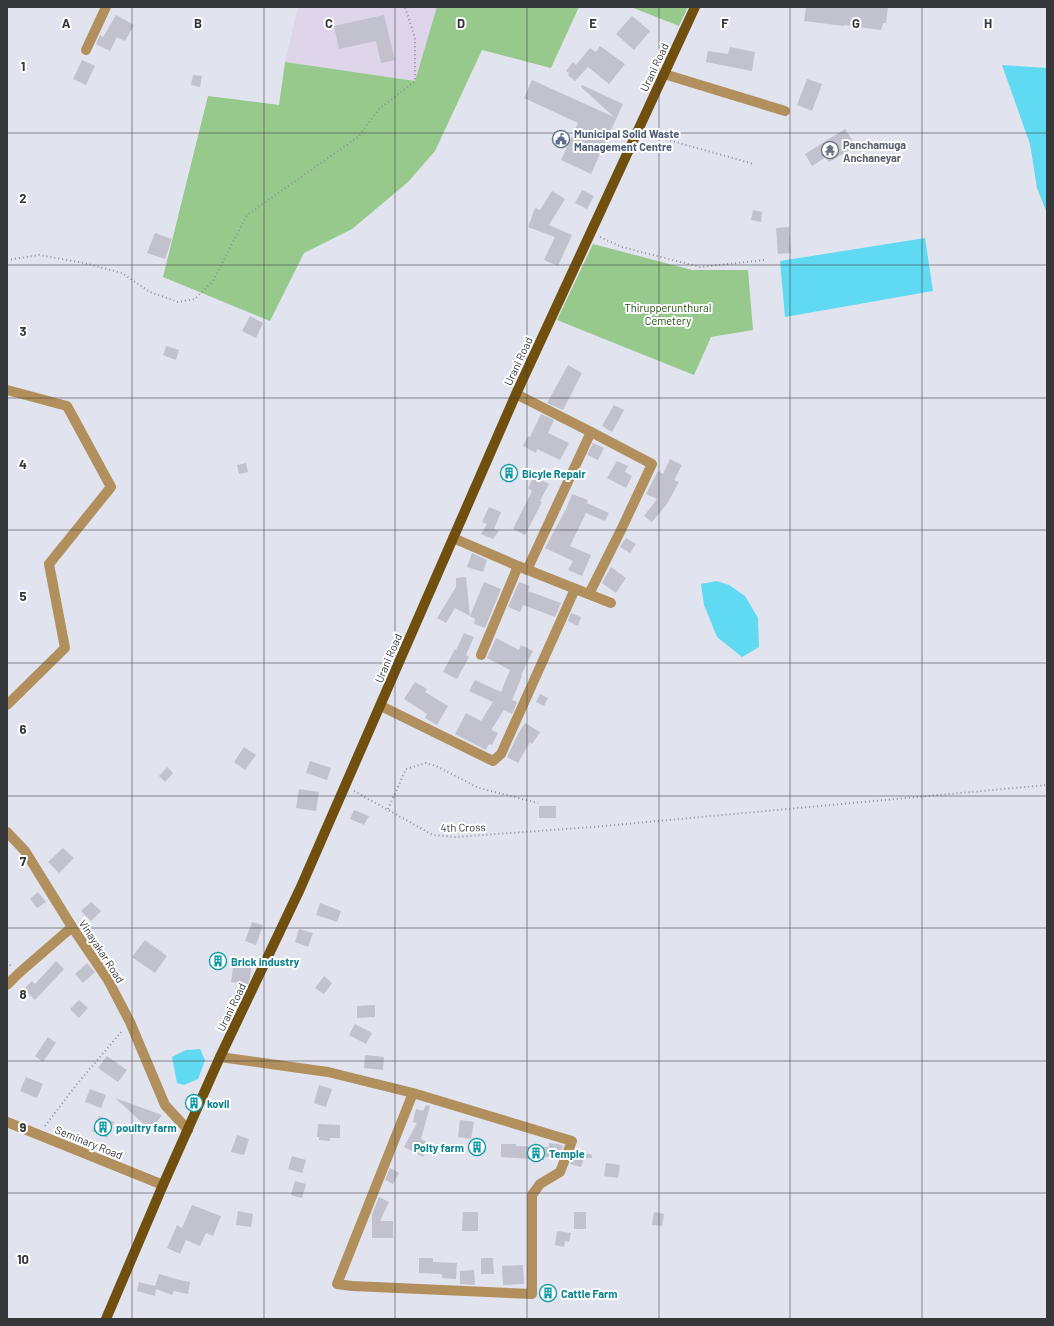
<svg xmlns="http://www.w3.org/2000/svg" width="1054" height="1326" font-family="Barlow,sans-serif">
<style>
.education{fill:#ded5ea}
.green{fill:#96c98b}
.water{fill:#60d9f2}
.building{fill:#c1c2cd}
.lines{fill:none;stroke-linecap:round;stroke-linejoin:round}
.path{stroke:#909199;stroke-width:2;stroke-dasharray:1 3;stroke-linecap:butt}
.minor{stroke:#b1905e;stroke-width:10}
.major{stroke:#714f0f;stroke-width:10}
.grid{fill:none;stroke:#36373b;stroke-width:1;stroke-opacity:0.55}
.labels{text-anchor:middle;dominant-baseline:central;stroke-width:4;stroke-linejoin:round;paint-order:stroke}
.street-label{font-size:11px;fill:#36373b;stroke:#fff}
.service-label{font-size:11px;font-weight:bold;fill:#4e5e75;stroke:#fff;text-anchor:start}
.worship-label{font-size:11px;font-weight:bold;fill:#5b616d;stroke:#fff;text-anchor:start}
.park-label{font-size:11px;fill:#1a510a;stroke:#fff}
.culture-label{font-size:11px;font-weight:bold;fill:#0d838f;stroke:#fff;text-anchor:start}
.grid-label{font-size:13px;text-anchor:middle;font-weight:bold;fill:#36373b;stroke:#fff;stroke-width:4;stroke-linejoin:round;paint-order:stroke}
</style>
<rect width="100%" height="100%" fill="#e1e3ee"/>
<polygon class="education" points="298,7 501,7 415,81 285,62"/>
<g class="green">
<polygon points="437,7 579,7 551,68 482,50 435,151 408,182 352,229 304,253 270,321 163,277 208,96 279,105 285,62 415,81"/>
<polygon points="631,7 688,7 679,26"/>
<polygon points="593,244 692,270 748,270 753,330 711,337 694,375 557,320"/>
</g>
<g class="water">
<polygon points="1002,65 1047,68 1047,213 1037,188 1030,144"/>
<polygon points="925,238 933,291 785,317 780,261"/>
<polygon points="717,581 729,585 745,596 758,618 759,647 742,657 717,637 704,605 701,584"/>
<polygon points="200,1049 205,1060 198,1079 184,1085 177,1083 172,1057 186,1050"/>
</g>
<g class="building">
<polygon points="806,7 888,7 886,23 883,23 881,30 844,25 844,26 804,21"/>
<polygon points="116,15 134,25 125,41 117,37 110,51 96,44 100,35 103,37"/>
<polygon points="384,15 395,60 381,63 376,41 339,49 334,26"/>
<polygon points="632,16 650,31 634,50 616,34"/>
<polygon points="600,46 625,64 609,84 588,67 575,81 568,75 569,73 566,71 573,62 576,65 590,48 596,52"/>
<polygon points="730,47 755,52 752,71 706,62 708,51 728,54"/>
<polygon points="82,60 95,66 86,85 73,79"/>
<polygon points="193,75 202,76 200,87 191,85"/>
<polygon points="807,79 822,84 812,111 797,105"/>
<polygon points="532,80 614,117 581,87 582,85 623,104 591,174 561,160 578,123 524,98"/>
<polygon points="845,129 856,146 829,162 826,157 812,166 805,154"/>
<polygon points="582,190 594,196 587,209 575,203"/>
<polygon points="552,191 565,199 549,225 572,235 558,266 544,260 555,237 528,227 535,208 540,210"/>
<polygon points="753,210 762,212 761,222 751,220"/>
<polygon points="789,227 791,253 778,254 776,228"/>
<polygon points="155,233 172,239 165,259 147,253"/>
<polygon points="250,316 263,323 256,338 242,331"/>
<polygon points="166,346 179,350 176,360 163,355"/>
<polygon points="568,365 582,373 563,410 547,403"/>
<polygon points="614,405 624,410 612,432 602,426"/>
<polygon points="541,414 554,420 548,433 569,443 560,460 537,449 536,453 523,446 528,436 530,437"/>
<polygon points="593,443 604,448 598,460 587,455"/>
<polygon points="670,459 682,465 674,480 679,482 667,504 652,522 644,516 657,499 646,494 658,471 663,474"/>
<polygon points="617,461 628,466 625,472 632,476 626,488 607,478"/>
<polygon points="246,463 248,472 239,474 237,465"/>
<polygon points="534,476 549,484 540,501 542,502 525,535 513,529 532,491 528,488"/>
<polygon points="572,494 588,500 587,503 609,513 605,521 586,513 570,546 591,555 582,576 568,570 573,561 545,548 566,509"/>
<polygon points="489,507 501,512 494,529 499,531 493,539 481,534 487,524 482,522"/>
<polygon points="626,538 636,544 630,553 620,547"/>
<polygon points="472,553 487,560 483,572 467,567"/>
<polygon points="611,567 626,578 616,593 602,583"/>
<polygon points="466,577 470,616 455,608 446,623 437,618 456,587 456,578"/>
<polygon points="484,582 501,589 485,628 474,624 475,619 470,616"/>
<polygon points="519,582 530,586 528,591 561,603 555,617 523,605 520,612 508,607"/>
<polygon points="571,613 581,617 578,626 568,621"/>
<polygon points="464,633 474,637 466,655 469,657 457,679 443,672 455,649 456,650"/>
<polygon points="496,638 519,650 521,645 533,651 521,675 522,676 512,700 517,702 514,710 512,714 504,710 491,730 498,733 492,745 489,744 486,750 455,734 466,713 481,721 493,702 469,691 475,680 501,692 510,670 487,658"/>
<polygon points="415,682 427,689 425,692 448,706 437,725 425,718 427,714 404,699"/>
<polygon points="540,694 548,698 544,706 536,702"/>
<polygon points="525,723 540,732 532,744 530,742 518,763 507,757 518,734"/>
<polygon points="244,747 256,755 245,770 234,762"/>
<polygon points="310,761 331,768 327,780 306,773"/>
<polygon points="167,767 173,773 165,782 159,776"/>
<polygon points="299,789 319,792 316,811 296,808"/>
<rect x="539" y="806" width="17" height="12"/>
<polygon points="354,810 369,816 364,825 350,819"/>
<polygon points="63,848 74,858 59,873 48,862"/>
<polygon points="38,892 46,902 37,908 30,899"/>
<polygon points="91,902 101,911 91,921 81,911"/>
<polygon points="320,903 341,911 337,922 316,915"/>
<polygon points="252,922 263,925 256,945 245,941"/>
<polygon points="299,929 313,933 308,947 295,942"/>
<polygon points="145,940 167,956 155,973 132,957"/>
<polygon points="234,960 252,962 250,978 248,984 231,982"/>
<polygon points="56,961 64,969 35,1000 24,989 32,981 35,984"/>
<polygon points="87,963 95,972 83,983 75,974"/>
<polygon points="324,976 332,983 324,994 315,988"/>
<polygon points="79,1000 88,1008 79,1018 70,1009"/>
<polygon points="375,1005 375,1017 357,1018 357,1006"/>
<polygon points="355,1024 372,1033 366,1044 349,1035"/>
<polygon points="48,1037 56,1043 43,1062 35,1056"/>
<polygon points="365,1055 384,1057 383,1070 364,1068"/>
<polygon points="107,1056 127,1070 118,1082 98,1068"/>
<polygon points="26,1077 43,1084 37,1098 20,1091"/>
<polygon points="319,1085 332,1089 326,1107 314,1103"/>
<polygon points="90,1089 106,1095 101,1108 85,1102"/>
<polygon points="115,1098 162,1115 153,1127 146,1126"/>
<polygon points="426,1105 430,1106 421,1139 430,1144 423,1157 404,1147 417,1123 413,1122 416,1109 423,1111"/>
<polygon points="99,1116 114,1122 107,1138 92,1131"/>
<polygon points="460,1120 474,1122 471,1139 458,1137"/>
<polygon points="318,1124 340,1125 340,1138 330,1138 330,1141 319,1140 319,1137 317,1137"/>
<polygon points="237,1135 249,1139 244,1155 231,1152"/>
<polygon points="549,1143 558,1144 563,1146 559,1157 544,1157 544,1160 501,1157 501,1144 516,1144 516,1146 549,1147"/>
<polygon points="576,1150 592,1155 592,1158 584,1158 581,1167 570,1164"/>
<polygon points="292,1156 306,1160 302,1173 288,1169"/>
<polygon points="606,1163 620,1165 618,1178 604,1176"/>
<polygon points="390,1168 399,1173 393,1184 385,1180"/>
<polygon points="295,1181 306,1184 302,1198 291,1195"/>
<polygon points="379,1197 389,1202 380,1221 393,1221 393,1238 372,1238 372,1239 372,1214"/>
<polygon points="192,1205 221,1216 213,1236 206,1233 200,1246 186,1240 180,1254 167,1248 177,1225 182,1228"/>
<polygon points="238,1211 253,1214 251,1227 236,1225"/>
<polygon points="463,1212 478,1212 478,1231 462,1231"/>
<rect x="574" y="1212" width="12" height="17"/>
<polygon points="654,1212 664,1214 662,1226 652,1225"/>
<polygon points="557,1231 571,1233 569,1242 565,1241 564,1247 555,1245"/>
<polygon points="419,1258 433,1258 433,1262 457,1263 456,1279 442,1278 442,1274 419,1273"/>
<polygon points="481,1258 493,1258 494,1274 481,1274"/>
<polygon points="523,1265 524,1284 503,1285 502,1266"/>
<polygon points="474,1270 475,1285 460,1284 460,1271"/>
<polygon points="159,1274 176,1279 190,1282 188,1294 174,1291 172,1295 156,1289 155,1296 137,1291 139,1282 155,1286"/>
<rect x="543" y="1287" width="11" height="11"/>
</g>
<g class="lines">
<g class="path">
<polyline points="647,134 754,164"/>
<polyline points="600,237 622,247 700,267 764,260"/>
<polyline points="7,260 39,255 84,263 122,273 150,292 178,302 195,299 213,281 247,215 358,137 379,109 415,81 415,38 405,7"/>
<polyline points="354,791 433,835 455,837 593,827 1047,785"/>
<polyline points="388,809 406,769 426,763 436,766 479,788 538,803"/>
<polyline points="7,962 12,967"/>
<polyline points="45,1126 77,1084 123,1030"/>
</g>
<g class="minor">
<polyline points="86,50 106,7"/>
<polyline points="664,74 785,111"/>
<polyline points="7,390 67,406 111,487 49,564 65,648 7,705"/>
<polyline points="516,394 591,432 652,464 622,528 589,594"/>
<polyline points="453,538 518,566 611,603"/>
<polyline points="527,570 591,432"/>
<polyline points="481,655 518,566"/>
<polyline points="381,706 493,761 501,754 575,589"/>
<polyline points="7,832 25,851 72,927 108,980 130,1022 165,1105 188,1130"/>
<polyline points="7,985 19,973 72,927"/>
<polyline points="220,1057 328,1072 413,1093 572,1141 560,1172 540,1184 532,1195 532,1294 352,1286 337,1284 413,1093"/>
<polyline points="7,1122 163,1185"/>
</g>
<polyline class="major" points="106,1319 163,1185 220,1057 300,889 516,394 695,7"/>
</g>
<path class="grid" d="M132 7V1319M264 7V1319M395 7V1319M527 7V1319M659 7V1319M790 7V1319M922 7V1319M7 133H1047M7 265H1047M7 398H1047M7 530H1047M7 663H1047M7 796H1047M7 928H1047M7 1061H1047M7 1193H1047"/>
<defs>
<g id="civic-ring" transform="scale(0.9)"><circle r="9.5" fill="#fff" stroke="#5c6f8a" stroke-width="1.5"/><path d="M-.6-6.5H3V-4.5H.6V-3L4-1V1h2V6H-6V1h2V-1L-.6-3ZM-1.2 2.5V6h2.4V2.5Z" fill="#5c6f8a"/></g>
<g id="temple-ring" transform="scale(0.9)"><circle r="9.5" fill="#fff" stroke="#6b7280" stroke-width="1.5"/><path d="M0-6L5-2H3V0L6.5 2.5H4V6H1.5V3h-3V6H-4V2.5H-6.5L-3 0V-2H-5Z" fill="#6b7280"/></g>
<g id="building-ring" transform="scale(0.9)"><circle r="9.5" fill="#fff" stroke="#0f9aa8" stroke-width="1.5"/><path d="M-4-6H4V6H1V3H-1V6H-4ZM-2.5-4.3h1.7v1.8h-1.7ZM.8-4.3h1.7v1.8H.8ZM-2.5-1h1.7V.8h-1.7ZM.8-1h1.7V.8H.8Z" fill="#0f9aa8"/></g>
</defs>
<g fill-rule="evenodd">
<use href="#civic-ring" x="561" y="139"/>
<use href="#temple-ring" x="830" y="150"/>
<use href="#building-ring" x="509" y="473"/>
<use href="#building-ring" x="218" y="961"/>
<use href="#building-ring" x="194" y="1103"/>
<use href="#building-ring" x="103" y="1127"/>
<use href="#building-ring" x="477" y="1147"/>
<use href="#building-ring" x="536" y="1153"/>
<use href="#building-ring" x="548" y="1293"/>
</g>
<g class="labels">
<g class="street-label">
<text transform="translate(654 67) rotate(-65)">Urani Road</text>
<text transform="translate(518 361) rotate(-65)">Urani Road</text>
<text transform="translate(388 658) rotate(-67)">Urani Road</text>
<text transform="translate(463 827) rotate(-1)">4th Cross</text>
<text transform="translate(102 951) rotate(57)">Vinayakar Road</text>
<text transform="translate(231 1007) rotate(-64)">Urani Road</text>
<text transform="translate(89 1142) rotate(22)">Seminary Road</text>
</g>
<g class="service-label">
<text x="574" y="133">Municipal Solid Waste<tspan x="574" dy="13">Management Centre</tspan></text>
</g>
<g class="worship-label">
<text x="843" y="144">Panchamuga<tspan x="843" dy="13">Anchaneyar</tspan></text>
</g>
<g class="park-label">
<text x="668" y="307">Thirupperunthurai<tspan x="668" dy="13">Cemetery</tspan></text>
</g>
<g class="culture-label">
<text x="522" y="473">Bicyle Repair</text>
<text x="231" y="961">Brick industry</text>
<text x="207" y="1103">kovil</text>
<text x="116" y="1127">poultry farm</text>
<text x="464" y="1147" text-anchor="end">Polty farm</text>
<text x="549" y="1153">Temple</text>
<text x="561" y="1293">Cattle Farm</text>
</g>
</g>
<g class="grid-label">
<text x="66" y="28">A</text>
<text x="198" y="28">B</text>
<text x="329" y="28">C</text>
<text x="461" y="28">D</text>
<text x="593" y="28">E</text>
<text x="725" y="28">F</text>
<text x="856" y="28">G</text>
<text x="988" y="28">H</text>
<text x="23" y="71">1</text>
<text x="23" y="203">2</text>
<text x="23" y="336">3</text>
<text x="23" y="469">4</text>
<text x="23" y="601">5</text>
<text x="23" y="734">6</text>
<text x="23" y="866">7</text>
<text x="23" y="999">8</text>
<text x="23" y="1132">9</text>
<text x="23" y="1264">10</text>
</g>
<rect width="1054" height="1326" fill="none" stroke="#36373b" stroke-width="16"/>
</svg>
